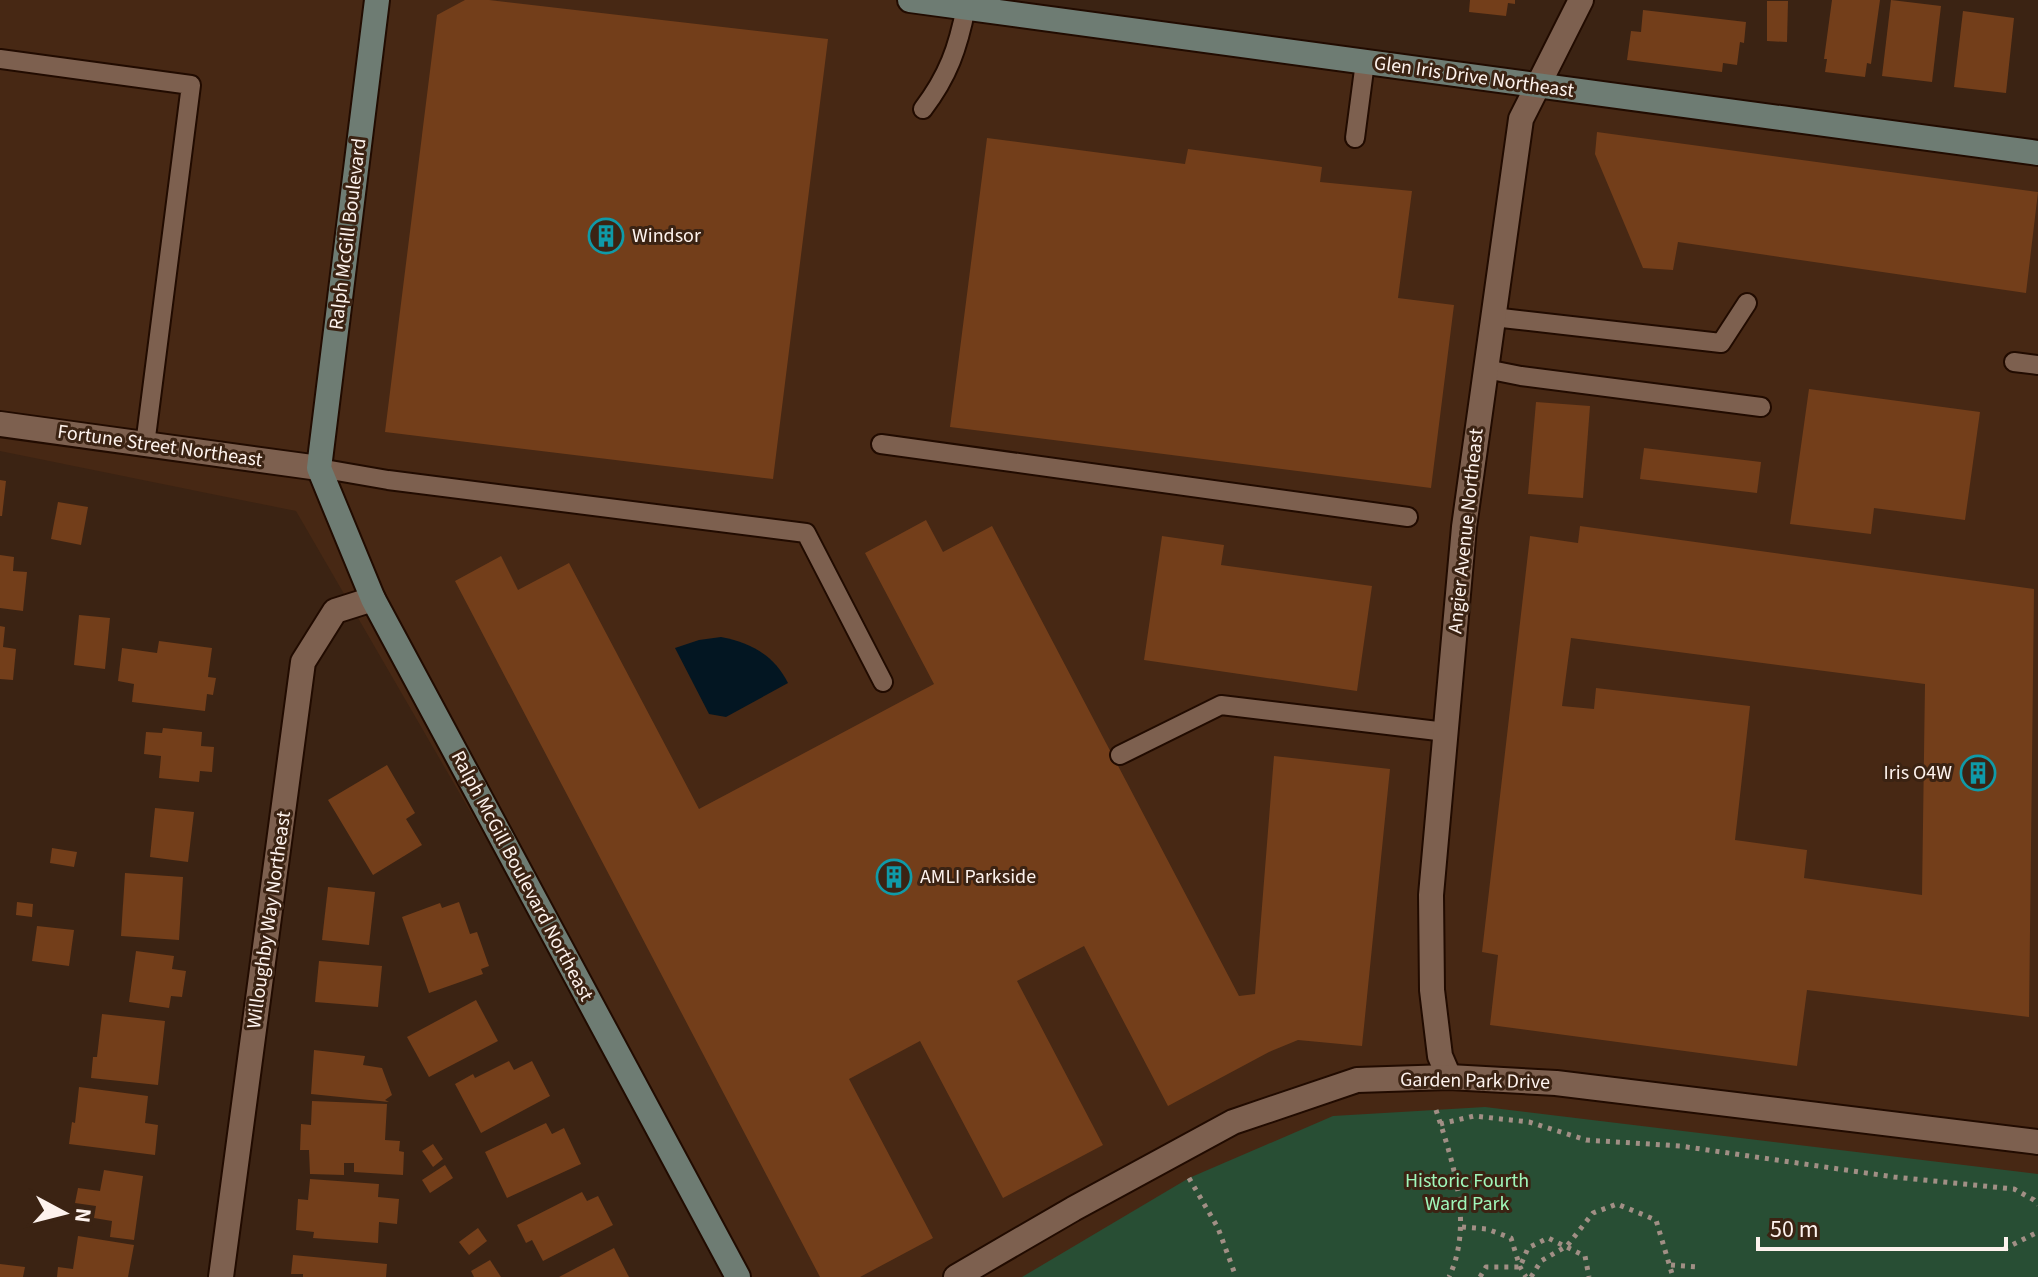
<svg xmlns="http://www.w3.org/2000/svg" width="2038" height="1277" font-family="'Source Sans 3',sans-serif">
<style>
.built{fill:#472814}
.green{fill:#284e34}
.water{fill:#031622}
.building{fill:#733e1a;fill-rule:evenodd}
.lines{fill:none;stroke-linecap:round;stroke-linejoin:round}
.lane-casing{stroke:#210b00;stroke-width:22}
.street-casing{stroke:#210b00;stroke-width:28}
.secondary-casing{stroke:#210b00;stroke-width:28}
.path{stroke:#a18f85;stroke-width:5;stroke-dasharray:4 6;stroke-linecap:butt}
.lane{stroke:#7d604f;stroke-width:18}
.street{stroke:#7d604f;stroke-width:24}
.secondary{stroke:#6e7c73;stroke-width:24}
.labels{text-anchor:middle;dominant-baseline:central;stroke-width:6;stroke-linejoin:round;paint-order:stroke}
.street-label{font-size:20px;fill:#fdf2ed;stroke:#3b2313}
.poi-label{font-size:20px;fill:#fdf2ed;stroke:#3b2313;text-anchor:start}
.park-label{font-size:20px;fill:#a0f7ba;stroke:#3b2313}
</style>
<rect width="100%" height="100%" fill="#3b2313"/>
<polygon class="built" points="0,0 981,0 2038,147 2038,1277 740,1277 296,511 0,451"/>
<polygon class="green" points="1485,1107 2038,1174 2038,1277 1022,1277 1189,1178 1333,1116"/>
<path class="water" d="M721 637C751 643 774 655 788 683L726 717 709 714 675 648 699 640Z"/>
<g class="building">
<polygon points="465,0 489,0 828,39 773,479 385,432 437,15"/>
<polygon points="1470,0 1515,0 1515,4 1508,3 1506,16 1469,12"/>
<polygon points="1832,0 1880,0 1871,64 1867,63 1865,77 1825,72 1827,59 1824,59"/>
<polygon points="1891,0 1941,6 1932,82 1882,76"/>
<polygon points="1767,1 1788,1 1787,42 1767,41"/>
<polygon points="1643,10 1746,22 1744,43 1740,42 1737,65 1723,63 1722,72 1627,60 1631,31 1641,32"/>
<polygon points="1963,11 2014,18 2006,93 1954,87"/>
<polygon points="1597,132 2038,192 2026,293 1678,242 1673,270 1643,268 1595,154"/>
<polygon points="987,138 1185,164 1188,149 1322,167 1320,182 1412,191 1398,298 1454,305 1431,488 950,427"/>
<polygon points="1809,389 1980,412 1965,520 1874,508 1871,534 1790,524"/>
<polygon points="1536,402 1590,406 1583,498 1528,494"/>
<polygon points="1644,448 1761,462 1757,493 1640,479"/>
<polygon points="0,480 6,481 2,516 0,516"/>
<polygon points="58,502 88,507 81,545 51,539"/>
<polygon points="926,520 943,552 992,526 1239,996 1255,994 1274,756 1390,769 1362,1046 1298,1040 1269,1052 1168,1106 1084,946 1017,981 1103,1145 1003,1198 920,1041 849,1079 933,1238 860,1277 820,1277 455,581 501,556 518,590 569,563 699,809 934,684 865,553"/>
<path d="M1580 526 2034 589 2029 1017 1807 990 1797 1066 1490 1025 1498 955 1482 952 1530 536 1578 543ZM1571 638 1925 684 1922 895 1804 878 1807 850 1735 840 1750 706 1596 688 1594 709 1562 706Z"/>
<polygon points="1162,536 1224,545 1221,565 1372,586 1357,691 1144,660"/>
<polygon points="0,555 14,557 13,571 27,572 23,611 0,608"/>
<polygon points="79,615 110,618 105,669 74,665"/>
<polygon points="0,626 5,627 3,647 16,649 13,680 0,679"/>
<polygon points="159,641 212,648 208,677 216,678 213,695 207,694 205,711 132,702 134,684 118,681 122,648 157,653"/>
<polygon points="163,728 202,732 201,746 214,747 212,772 200,771 199,782 159,778 161,756 144,754 146,732 162,733"/>
<polygon points="387,765 415,813 406,819 422,845 373,875 328,800"/>
<polygon points="155,808 194,812 188,862 150,857"/>
<polygon points="52,848 77,852 74,867 50,863"/>
<polygon points="125,873 183,877 179,940 121,936"/>
<polygon points="328,887 375,892 369,945 322,940"/>
<polygon points="17,902 33,904 32,917 16,915"/>
<polygon points="459,902 470,934 477,932 489,966 481,969 483,974 429,993 402,917 440,903 442,908"/>
<polygon points="37,926 74,930 69,966 32,961"/>
<polygon points="136,951 174,956 172,969 186,971 182,997 171,996 169,1008 129,1002"/>
<polygon points="319,961 382,966 378,1007 315,1002"/>
<polygon points="476,1000 498,1041 429,1077 407,1037"/>
<polygon points="102,1014 165,1021 158,1085 91,1078 93,1057 97,1057"/>
<polygon points="314,1050 365,1056 363,1065 382,1068 392,1095 385,1100 389,1102 311,1094"/>
<polygon points="509,1061 514,1070 532,1061 550,1096 481,1133 455,1084 473,1074 475,1078"/>
<polygon points="79,1087 148,1096 145,1123 158,1125 155,1155 69,1144 72,1122 75,1123"/>
<polygon points="312,1101 387,1104 385,1140 400,1141 399,1151 404,1152 403,1175 354,1172 354,1163 344,1163 344,1175 310,1174 309,1150 300,1150 301,1124 311,1125"/>
<polygon points="546,1123 552,1134 564,1128 581,1164 507,1198 485,1152"/>
<polygon points="433,1144 443,1159 433,1167 422,1151"/>
<polygon points="445,1165 453,1178 430,1193 422,1180"/>
<polygon points="104,1170 143,1176 134,1240 110,1237 112,1221 94,1218 96,1206 75,1203 78,1188 100,1191"/>
<polygon points="310,1179 379,1184 378,1197 399,1199 397,1224 379,1222 378,1243 313,1238 314,1232 296,1230 298,1199 308,1200"/>
<polygon points="582,1192 587,1201 598,1196 613,1225 543,1261 532,1240 526,1243 517,1225"/>
<polygon points="478,1228 487,1241 469,1255 459,1242"/>
<polygon points="78,1236 134,1245 128,1277 57,1277 58,1267 73,1269"/>
<polygon points="614,1248 629,1277 559,1277"/>
<polygon points="293,1255 387,1264 386,1277 303,1277 303,1274 291,1274"/>
<polygon points="490,1260 501,1277 474,1277 471,1271"/>
<polygon points="0,1264 25,1267 23,1277 0,1277"/>
</g>
<g class="lines">
<g class="lane-casing">
<g id="lane">
<polyline points="0,59 191,85 145,445"/>
<path d="M923 109C948 76 958 48 966 7"/>
<polyline points="1355,138 1365,62"/>
<polyline points="1493,317 1721,343 1747,303"/>
<polyline points="2014,362 2038,365"/>
<polyline points="1486,369 1521,376 1761,407"/>
<polyline points="881,444 1408,517"/>
<polyline points="319,468 388,480 806,533 883,682"/>
<polyline points="1120,755 1221,705 1446,732"/>
</g>
</g>
<g class="street-casing">
<g id="street">
<polyline points="0,424 319,468"/>
<polyline points="1449,1077 1440,1056 1432,990 1431,895 1464,527 1521,119 1581,0"/>
<polyline points="221,1277 303,662 335,611 373,599"/>
<polyline points="956,1277 1073,1209 1233,1122 1357,1080 1449,1077 1556,1083 2038,1142"/>
</g>
</g>
<g class="secondary-casing">
<g id="secondary">
<polyline points="377,0 319,468 373,599 738,1277"/>
<polyline points="910,0 2038,153"/>
</g>
</g>
<g class="path">
<path d="M1436 1110C1453 1162 1474 1224 1449 1277"/>
<polyline points="1440,1124 1474,1116 1529,1122 1586,1140 1680,1146 1894,1177 2014,1189 2034,1200 2038,1205"/>
<polyline points="1189,1178 1218,1228 1236,1277"/>
<polyline points="1462,1227 1487,1229 1511,1238 1520,1267 1526,1277"/>
<polyline points="2004,1249 2038,1232"/>
<polyline points="1671,1265 1699,1267"/>
<polyline points="1480,1277 1486,1267 1520,1267 1528,1248 1548,1238 1585,1256 1589,1277"/>
<polyline points="1531,1277 1541,1261 1567,1246 1593,1213 1617,1204 1656,1220 1673,1277"/>
</g>
<use href="#lane" class="lane"/>
<use href="#street" class="street"/>
<use href="#secondary" class="secondary"/>
</g>
<defs>
<g id="building-ring" transform="scale(1.8)"><circle r="9.5" fill="#3b2313" stroke="#0f9aa8" stroke-width="1.5"/><path d="M-4-6H4V6H1V3H-1V6H-4ZM-2.5-4.3h1.7v1.8h-1.7ZM.8-4.3h1.7v1.8H.8ZM-2.5-1h1.7V.8h-1.7ZM.8-1h1.7V.8H.8Z" fill="#0f9aa8"/></g>
</defs>
<g fill-rule="evenodd">
<use href="#building-ring" x="606" y="236"/>
<use href="#building-ring" x="1978" y="773"/>
<use href="#building-ring" x="894" y="877"/>
</g>
<g class="labels">
<g class="street-label">
<text transform="translate(1474 77) rotate(8)">Glen Iris Drive Northeast</text>
<text transform="translate(348 234) rotate(-83)">Ralph McGill Boulevard</text>
<text transform="translate(160 446) rotate(8)">Fortune Street Northeast</text>
<text transform="translate(1466 531) rotate(-84)">Angier Avenue Northeast</text>
<text transform="translate(522 876) rotate(62)">Ralph McGill Boulevard Northeast</text>
<text transform="translate(269 920) rotate(-82)">Willoughby Way Northeast</text>
<text transform="translate(1475 1081) rotate(1)">Garden Park Drive</text>
</g>
<g class="poi-label">
<text x="632" y="236">Windsor</text>
<text x="1952" y="773" text-anchor="end">Iris O4W</text>
<text x="920" y="877">AMLI Parkside</text>
</g>
<g class="park-label">
<text x="1467" y="1181">Historic Fourth<tspan x="1467" dy="23">Ward Park</tspan></text>
</g>
</g>
<g transform="translate(64 1213) rotate(97)" stroke="#3b2313" stroke-width="6" paint-order="stroke">
<path d="M0-6L14 30L0 20L-14 30Z" fill="#fdf2ed"/>
<text y="-12" font-size="22" font-weight="bold" text-anchor="middle" fill="#fdf2ed">N</text>
</g>
<path d="M1758 1237v12h248v-12" fill="none" stroke="#fdf2ed" stroke-width="4"/>
<text x="1770" y="1237" font-size="24" fill="#fdf2ed" stroke="#3b2313" stroke-width="6" paint-order="stroke">50 m</text>
</svg>
